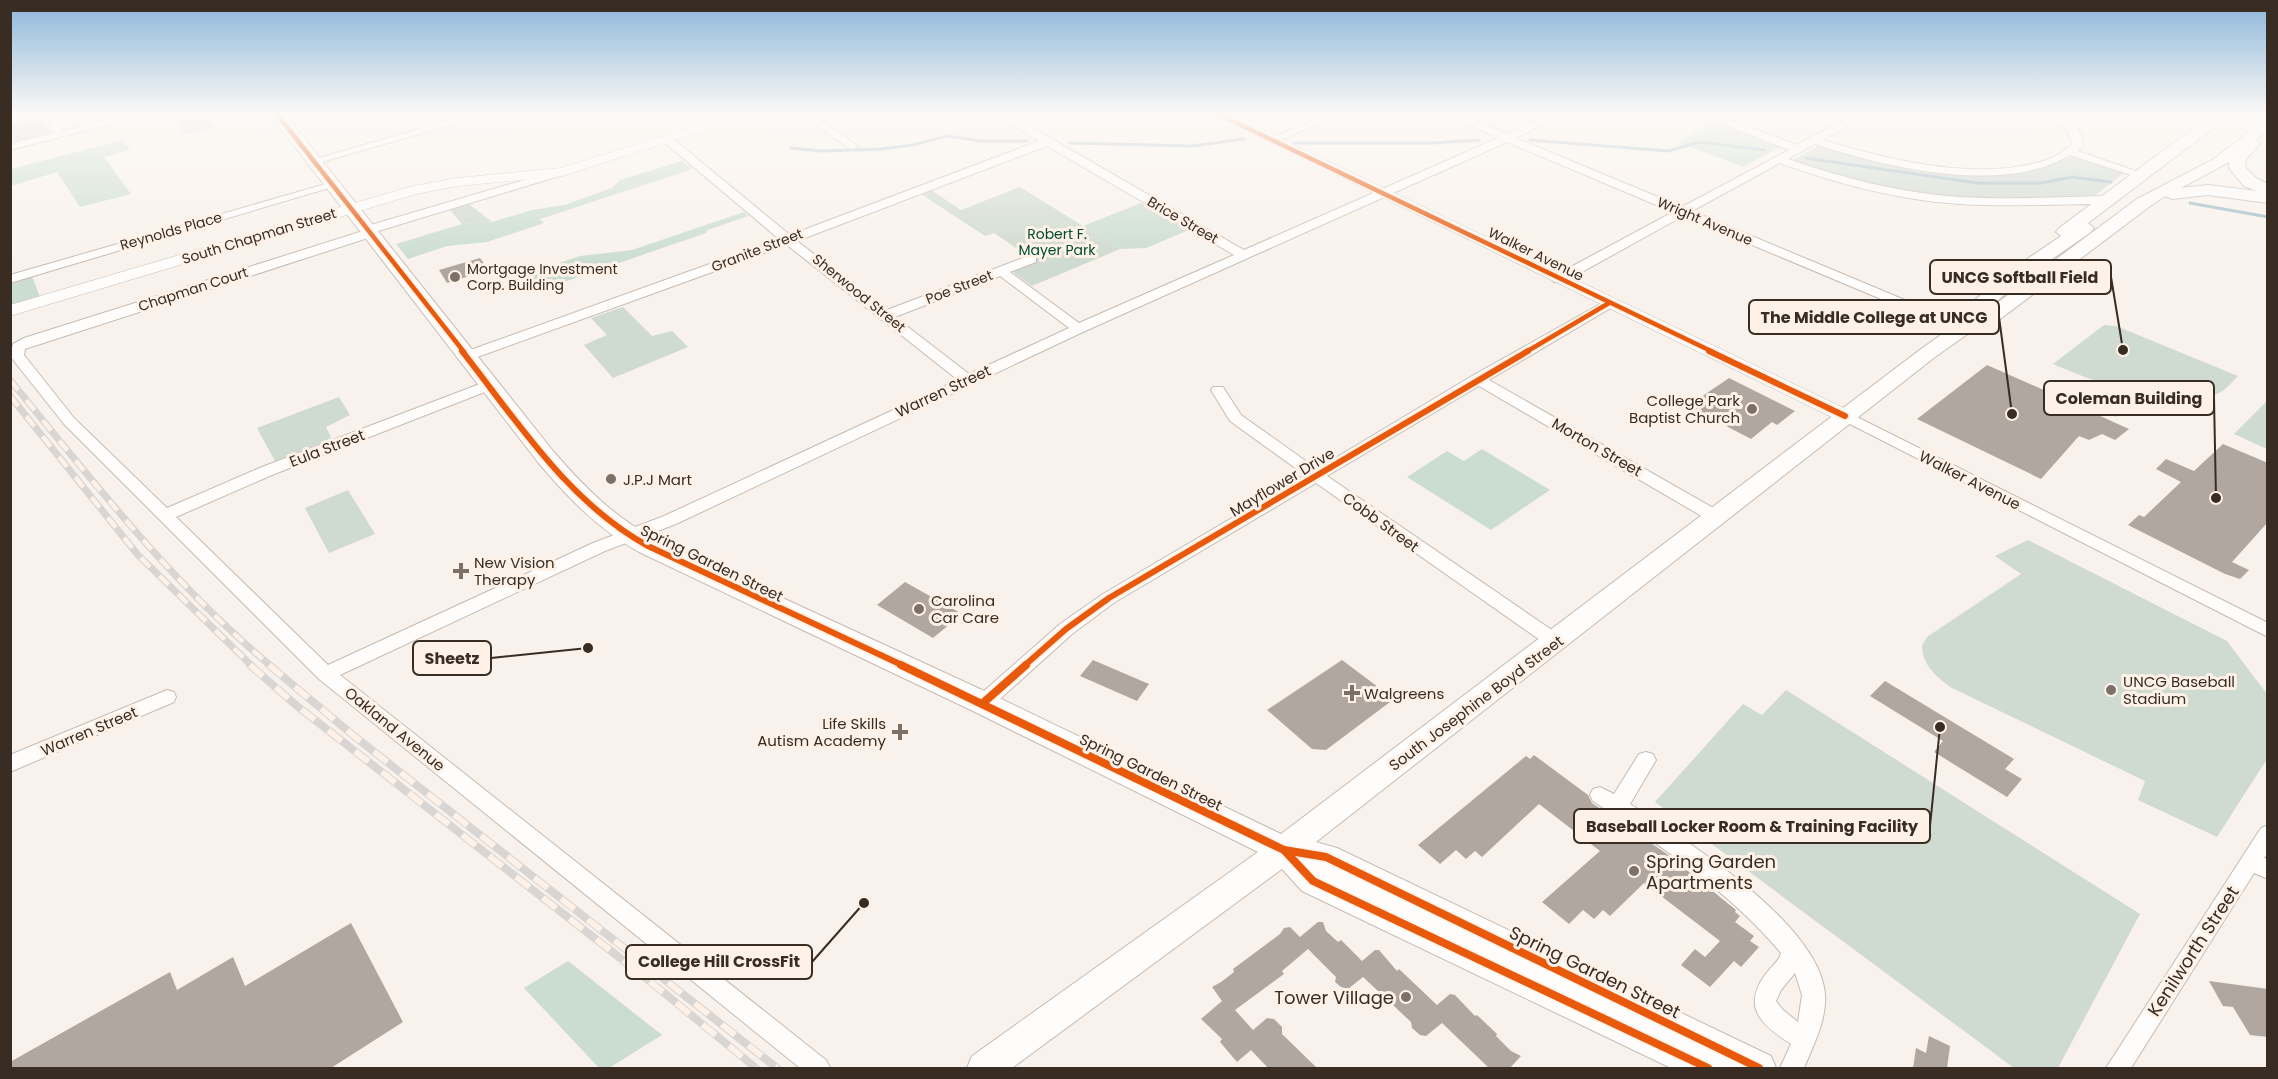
<svg xmlns="http://www.w3.org/2000/svg" width="2278" height="1079" font-family="Poppins,sans-serif">
<style>
.green{fill:#cfdad0}
.forest{fill:#cbddd0}
.lines{fill:none;stroke-linecap:round;stroke-linejoin:round}
.stream{stroke:#a1bac4;stroke-width:3}
.building{fill:#b0a8a0}
.minor-casing{stroke:#c4bcb4;stroke-width:2}
.tertiary-casing{stroke:#c4bcb4;stroke-width:1}
.secondary-casing{stroke:#c4bcb4;stroke-width:2}
.minor{fill:#fefdfc;fill-rule:evenodd}
.tertiary{fill:#fefdfc;fill-rule:evenodd}
.secondary{fill:#fefdfc;fill-rule:evenodd}
.rail-far1-casing{stroke:#d8d5d3;stroke-width:7}
.rail-casing{stroke:#d8d5d3;stroke-width:8}
.rail-far1{stroke:#fef1e7;stroke-width:4.5;stroke-dasharray:13;stroke-linecap:butt}
.rail{stroke:#fef1e7;stroke-width:6;stroke-dasharray:17;stroke-linecap:butt}
.secondary-bridge-casing{stroke:#c4bcb4;stroke-width:18;stroke-linecap:butt}
.secondary-bridge{stroke:#fefdfc;stroke-width:17}
.cycleway-far2-casing{stroke:#fef1e7;stroke-width:8}
.cycleway-far1-casing{stroke:#fef1e7;stroke-width:10}
.cycleway-casing{stroke:#fef1e7;stroke-width:11}
.cycleway-far2{stroke:#e8590c;stroke-width:4.5}
.cycleway-far1{stroke:#e8590c;stroke-width:6}
.cycleway{stroke:#e8590c;stroke-width:8}
.poi-dot{fill:#7c7169;stroke:#fef1e7;stroke-width:2}
.labels{text-anchor:middle;dominant-baseline:central;stroke-width:6;stroke-linejoin:round;paint-order:stroke}
.far-street-label{font-size:14px;fill:#382c23;stroke:#fef1e7}
.far-park-label{font-size:14px;fill:#004c34;stroke:#fef1e7}
.far-poi-label{font-size:14px;fill:#382c23;stroke:#fef1e7;text-anchor:start}
.street-label{font-size:15px;fill:#382c23;stroke:#fef1e7}
.poi-label{font-size:15px;fill:#382c23;stroke:#fef1e7;text-anchor:start}
.near-poi-label{font-size:18px;fill:#382c23;stroke:#fef1e7;text-anchor:start}
.near-street-label{font-size:18px;fill:#382c23;stroke:#fef1e7}
.leader{fill:none;stroke:#382c23;stroke-width:2}
.callout-dot{fill:#382c23;stroke:#fef1e7;stroke-width:2}
.callout{fill:#fef1e7;stroke:#382c23;stroke-width:2}
.callout-label{font-size:16px;text-anchor:middle;font-weight:bold;fill:#382c23}
</style>
<rect width="100%" height="100%" fill="#f9f2ec"/>
<g class="green">
<polygon points="42,117 51,134 11,144 10,125"/>
<polygon points="1818,146 1890,165 1951,172 2045,166 2071,157 2124,173 2093,197 1965,197 1920,193 1850,180 1793,160"/>
<polygon points="1020,187 1120,249 1032,286 1014,273 1015,270 1034,260 994,233 985,236 921,194 931,190 961,210"/>
<polygon points="469,204 492,222 462,224 450,210"/>
<polygon points="623,307 652,336 672,331 688,347 613,378 584,345 607,335 591,318"/>
<path d="M2104 325 2116 326 2238 376C2233 381 2227 388 2221 392 2175 416 2097 382 2053 364Z"/>
<polygon points="2085,389 2127,408 2116,417 2074,398"/>
<polygon points="339,397 350,415 326,427 332,439 275,461 257,428"/>
<polygon points="2267,401 2267,449 2234,434"/>
<polygon points="348,490 375,534 329,553 305,508"/>
<path d="M2028 540 2227 641 2267 694V759L2217 837 2138 800 2145 781 1950 687C1935 675 1923 666 1922 646L1927 637 2021 574 1995 556Z"/>
<polygon points="1786,690 2140,914 2058,1068 2014,1068 1655,802 1743,704 1762,715"/>
</g>
<g class="forest">
<polygon points="170,113 204,113 214,128 185,135"/>
<polygon points="1714,122 1780,147 1743,167 1677,142"/>
<polygon points="123,140 130,150 104,157 131,194 80,207 57,172 11,186 11,169"/>
<polygon points="682,161 693,169 540,219 544,223 487,242 447,246 408,259 396,244 462,224 492,222 532,210 564,205 612,188 620,180"/>
<polygon points="1141,203 1189,230 1146,248 1120,249 1083,226"/>
<polygon points="744,212 748,216 708,230 706,233 532,293 517,277 580,256 632,250"/>
<polygon points="32,276 40,297 11,305 11,282"/>
<polygon points="1482,449 1550,490 1491,530 1407,477 1447,451 1464,461"/>
<polygon points="568,961 662,1035 609,1068 599,1068 524,988"/>
</g>
<g class="lines">
<g class="stream">
<polyline points="1530,140 1668,151 1699,142 1765,150"/>
<polyline points="1070,143 1191,146 1244,139"/>
<polyline points="1294,143 1433,143 1479,140"/>
<polyline points="791,148 821,151 881,149 913,145 947,136 981,141 1027,141"/>
<polyline points="1806,158 1977,183 2042,183 2072,177 2111,182"/>
<polyline points="2190,203 2268,217"/>
</g>
</g>
<g class="building">
<polygon points="480,258 489,270 447,283 439,270"/>
<polygon points="1987,365 2046,391 2051,387 2064,392 2060,397 2067,401 2129,429 2115,440 2102,434 2089,440 2079,436 2041,479 1917,419"/>
<polygon points="1729,378 1795,411 1777,425 1772,422 1751,439 1688,406"/>
<polygon points="2223,444 2268,463 2268,522 2232,562 2249,570 2240,579 2225,574 2128,525 2139,515 2144,517 2181,482 2156,469 2166,459 2194,471"/>
<polygon points="905,582 962,614 933,638 877,605"/>
<polygon points="1093,660 1149,684 1137,701 1080,676"/>
<polygon points="1342,660 1394,699 1326,750 1312,749 1267,710"/>
<polygon points="1885,681 2014,759 2005,769 2022,779 2007,797 1934,752 1943,741 1870,696"/>
<polygon points="1534,755 1588,795 1592,803 1667,854 1736,910 1735,912 1740,916 1735,922 1754,936 1750,941 1759,947 1741,967 1734,961 1710,987 1681,965 1695,949 1705,957 1720,941 1644,883 1610,916 1603,910 1594,919 1583,910 1569,924 1542,902 1600,851 1539,804 1482,857 1475,851 1466,859 1456,850 1440,864 1418,845 1526,756 1530,759"/>
<polygon points="1318,922 1323,922 1326,931 1338,942 1341,940 1362,961 1375,950 1379,950 1397,971 1399,969 1437,1005 1450,994 1455,995 1475,1016 1477,1015 1497,1034 1496,1036 1511,1051 1521,1056 1510,1068 1489,1068 1442,1023 1426,1036 1420,1035 1412,1028 1411,1022 1363,977 1348,989 1341,987 1335,982 1336,977 1308,949 1282,971 1284,974 1235,1010 1253,1030 1267,1018 1274,1019 1282,1027 1282,1034 1317,1068 1268,1068 1251,1050 1237,1062 1220,1042 1222,1039 1201,1019 1222,1001 1212,987 1221,982 1234,972 1233,969 1280,934 1284,928 1290,927 1300,937"/>
<polygon points="351,923 403,1022 331,1068 10,1068 10,1062 170,972 177,990 233,957 245,986"/>
<polygon points="2209,981 2268,989 2268,1037 2250,1035 2233,1007 2223,1006"/>
<polygon points="1929,1036 1950,1046 1947,1068 1913,1068 1916,1048 1926,1053"/>
</g>
<g class="lines">
<g class="minor-casing">
<g id="minor">
<polygon points="43,113 53,113 63,131 134,113 153,113 10,150 10,144 54,133"/>
<polygon points="310,113 328,113 284,127 279,124"/>
<polygon points="475,113 493,113 318,163 308,161"/>
<polygon points="799,113 811,113 859,147 850,149"/>
<path d="M994 113H1007L1244 250 1498 138 1443 113H1458L1507 134 1553 113H1567L1516 138 1682 207 1789 150 1697 113H1712L1797 145 1856 113H1869L1823 140C1887 160 1984 183 2049 159 2057 156 2065 149 2072 145L2069 132 2042 113C2061 113 2083 124 2083 146L2078 151 2147 175 2137 177 2070 155C2004 196 1884 167 1815 144L1788 159C1843 178 1900 193 1959 197 2008 200 2057 197 2106 196L2112 200 2106 204C2057 204 2008 207 1959 204 1898 200 1838 184 1780 163L1692 211 1967 326 1969 329 1962 333 1683 216 1564 282H1554V276L1673 212 1507 142 1083 332 676 524 605 551 340 675 826 1060 830 1068H800L319 679 64 424 10 356 13 344 24 338 363 231 364 227 558 170H566V174L375 232 374 236 25 349 24 355 74 418 167 508 262 467 485 382H495L497 385 495 388 272 475 176 517 328 665 593 543 664 516 958 380 787 245 472 359H462V353L779 239 664 142V138H672L790 235 1039 141ZM1047 146 1234 255 1079 323 1010 272 1036 262V256H1028L887 310 797 241ZM1000 276 1069 328 969 374 895 317Z"/>
<polygon points="1329,113 1344,113 1276,142 1267,140"/>
<polygon points="329,183 339,185 10,283 10,275"/>
<polygon points="1609,299 1614,300 1614,306 1489,380 1722,513 1724,517 1722,521 1710,521 1479,386 1327,476 1562,637 1565,642 1562,647 1550,647 1316,483 1115,602 1072,634 990,708 983,710 976,708 974,703 976,698 1060,624 1103,594 1305,475 1230,421 1211,390 1213,387 1223,387 1241,415 1317,469 1472,376"/>
<polygon points="1845,411 2268,623 2268,637 1840,419 1838,416 1840,413"/>
<polygon points="167,690 174,692 176,697 174,702 10,772 10,755"/>
<path d="M1646 752 1653 754 1656 760 1630 804C1685 840 1819 923 1825 994 1827 1020 1813 1046 1804 1068H1780L1791 1044C1763 1026 1741 1008 1765 975 1770 968 1780 960 1781 953 1728 890 1661 846 1593 801L1590 795 1593 789 1600 787 1614 794 1639 754ZM1795 973 1802 995 1798 1022 1783 1010 1776 1001 1781 990Z"/>
<polygon points="2268,825 2268,853 2264,858 2268,859 2268,879 2254,873 2131,1068 2106,1068 2261,828"/>
</g>
</g>
<g class="tertiary-casing">
<g id="tertiary">
<polygon points="738,113 759,113 562,176 457,186 416,194 10,316 10,305 409,187 457,178 561,168"/>
<polygon points="1210,113 1227,113 1852,412 1854,416 1845,422 1838,420"/>
</g>
</g>
<g class="secondary-casing">
<g id="secondary">
<path d="M269 113H284L553 451C584 487 615 518 657 540L993 695 1281 834 1921 349 1955 325 1973 321 2137 199 2214 159 2268 117V130L2256 140 2260 144 2246 159 2245 167 2256 178 2268 184V203L2208 195 2172 199 2165 196 2149 207 1987 329 1969 333 1935 357 1316 842 1337 848 1771 1056 1776 1068H1671L1302 891 1282 869 1012 1068H967L972 1056 1258 852 973 711 639 552C598 529 567 497 537 461ZM2229 162V168L2244 186 2257 191 2208 185 2181 188Z"/>
<polygon points="2214,113 2250,115 2242,120 2224,120 2088,223 2094,228 2091,232 2022,280 1978,317 1964,317 1961,313 1964,309 2008,272 2061,236 2056,232 2059,228"/>
</g>
</g>
<use href="#minor" class="minor"/>
<use href="#tertiary" class="tertiary"/>
<use href="#secondary" class="secondary"/>
<g class="rail-far1-casing">
<g id="rail-far1">
<path d="M10 380C92 480 171 583 271 666"/>
<polyline points="10,396 138,555 252,666"/>
</g>
</g>
<g class="rail-casing">
<g id="rail">
<polyline points="250,665 297,706 647,979 756,1068"/>
<polyline points="269,665 354,736 777,1068"/>
</g>
</g>
<use href="#rail-far1" class="rail-far1"/>
<use href="#rail" class="rail"/>
<g class="secondary-bridge-casing">
<polyline id="secondary-bridge" points="2238,118 2268,127"/>
</g>
<use href="#secondary-bridge" class="secondary-bridge"/>
<g class="cycleway-far2-casing">
<g id="cycleway-far2">
<polyline points="276,113 464,352"/>
<polyline points="1216,113 1713,352"/>
<polyline points="1526,352 1609,303"/>
</g>
</g>
<g class="cycleway-far1-casing">
<g id="cycleway-far1">
<path d="M462 351C517 421 568 502 648 546L904 666"/>
<polyline points="1709,351 1845,416"/>
<polyline points="1024,666 1066,629 1109,598 1528,351"/>
</g>
</g>
<g class="cycleway-casing">
<g id="cycleway">
<polyline points="901,665 1284,850 1326,857 1759,1068"/>
<polyline points="983,703 1026,665"/>
<polyline points="1284,850 1313,881 1708,1068"/>
</g>
</g>
<use href="#cycleway-far2" class="cycleway-far2"/>
<use href="#cycleway-far1" class="cycleway-far1"/>
<use href="#cycleway" class="cycleway"/>
</g>
<linearGradient id="sky" x2="0" y2="1"><stop stop-color="#8bb6da"/><stop offset="0.43" stop-color="#fcf9f6"/><stop offset="1" stop-color="#fcf9f6" stop-opacity="0"/></linearGradient>
<rect width="2278" height="264" fill="url(#sky)"/>
<g class="poi-dot">
<circle cx="455" cy="277" r="6"/>
<circle cx="1752" cy="409" r="6"/>
<circle cx="611" cy="479" r="6"/>
<path d="M458 562h6v6h6v6h-6v6h-6v-6h-6v-6h6z"/>
<circle cx="919" cy="609" r="6"/>
<circle cx="2111" cy="690" r="6"/>
<path d="M1349 684h6v6h6v6h-6v6h-6v-6h-6v-6h6z"/>
<path d="M897 723h6v6h6v6h-6v6h-6v-6h-6v-6h6z"/>
<circle cx="1634" cy="871" r="6"/>
<circle cx="1406" cy="997" r="6"/>
</g>
<g class="labels">
<g class="far-street-label">
<text transform="translate(1183 220) rotate(30)">Brice Street</text>
<text transform="translate(1705 221) rotate(23)">Wright Avenue</text>
<text transform="translate(171 231) rotate(-16)">Reynolds Place</text>
<text transform="translate(259 236) rotate(-17)">South Chapman Street</text>
<text transform="translate(757 250) rotate(-21)">Granite Street</text>
<text transform="translate(1536 254) rotate(26)">Walker Avenue</text>
<text transform="translate(959 287) rotate(-21)">Poe Street</text>
<text transform="translate(193 289) rotate(-18)">Chapman Court</text>
<text transform="translate(859 293) rotate(39)">Sherwood Street</text>
</g>
<g class="far-park-label">
<text x="1057" y="234">Robert F.<tspan x="1057" dy="16">Mayer Park</tspan></text>
</g>
<g class="far-poi-label">
<text x="467" y="269">Mortgage Investment<tspan x="467" dy="16">Corp. Building</tspan></text>
</g>
<g class="street-label">
<text transform="translate(943 391) rotate(-25)">Warren Street</text>
<text transform="translate(1597 447) rotate(30)">Morton Street</text>
<text transform="translate(327 448) rotate(-21)">Eula Street</text>
<text transform="translate(1970 480) rotate(27)">Walker Avenue</text>
<text transform="translate(1282 482) rotate(-31)">Mayflower Drive</text>
<text transform="translate(1381 522) rotate(36)">Cobb Street</text>
<text transform="translate(712 563) rotate(26)">Spring Garden Street</text>
<text transform="translate(1476 703) rotate(-37)">South Josephine Boyd Street</text>
<text transform="translate(395 729) rotate(39)">Oakland Avenue</text>
<text transform="translate(89 731) rotate(-23)">Warren Street</text>
<text transform="translate(1151 772) rotate(26)">Spring Garden Street</text>
</g>
<g class="poi-label">
<text x="1740" y="400" text-anchor="end">College Park<tspan x="1740" dy="17">Baptist Church</tspan></text>
<text x="623" y="479">J.P.J Mart</text>
<text x="474" y="562">New Vision<tspan x="474" dy="17">Therapy</tspan></text>
<text x="931" y="600">Carolina<tspan x="931" dy="17">Car Care</tspan></text>
<text x="2123" y="681">UNCG Baseball<tspan x="2123" dy="17">Stadium</tspan></text>
<text x="1364" y="693">Walgreens</text>
<text x="886" y="723" text-anchor="end">Life Skills<tspan x="886" dy="17">Autism Academy</tspan></text>
</g>
<g class="near-poi-label">
<text x="1646" y="861">Spring Garden<tspan x="1646" dy="21">Apartments</tspan></text>
<text x="1394" y="997" text-anchor="end">Tower Village</text>
</g>
<g class="near-street-label">
<text transform="translate(2193 951) rotate(-57)">Kenilworth Street</text>
<text transform="translate(1595 972) rotate(26)">Spring Garden Street</text>
</g>
</g>
<path class="leader" d="M2123 350L2111 277M2012 414L1999 317M2216 498L2214 398M588 648L491 658M1940 727L1930 826M864 903L812 962"/>
<g class="callout-dot">
<circle cx="2123" cy="350" r="6"/>
<circle cx="2012" cy="414" r="6"/>
<circle cx="2216" cy="498" r="6"/>
<circle cx="588" cy="648" r="6"/>
<circle cx="1940" cy="727" r="6"/>
<circle cx="864" cy="903" r="6"/>
</g>
<g class="callout">
<rect x="1930" y="260" width="181" height="34" rx="6"/>
<rect x="1749" y="300" width="250" height="34" rx="6"/>
<rect x="2044" y="381" width="170" height="34" rx="6"/>
<rect x="413" y="641" width="78" height="34" rx="6"/>
<rect x="1574" y="809" width="356" height="34" rx="6"/>
<rect x="626" y="945" width="186" height="34" rx="6"/>
</g>
<g class="callout-label">
<text x="2020" y="283">UNCG Softball Field</text>
<text x="1874" y="323">The Middle College at UNCG</text>
<text x="2129" y="404">Coleman Building</text>
<text x="452" y="664">Sheetz</text>
<text x="1752" y="832">Baseball Locker Room &amp; Training Facility</text>
<text x="719" y="967">College Hill CrossFit</text>
</g>
<rect width="2278" height="1079" fill="none" stroke="#382c23" stroke-width="24"/>
</svg>
